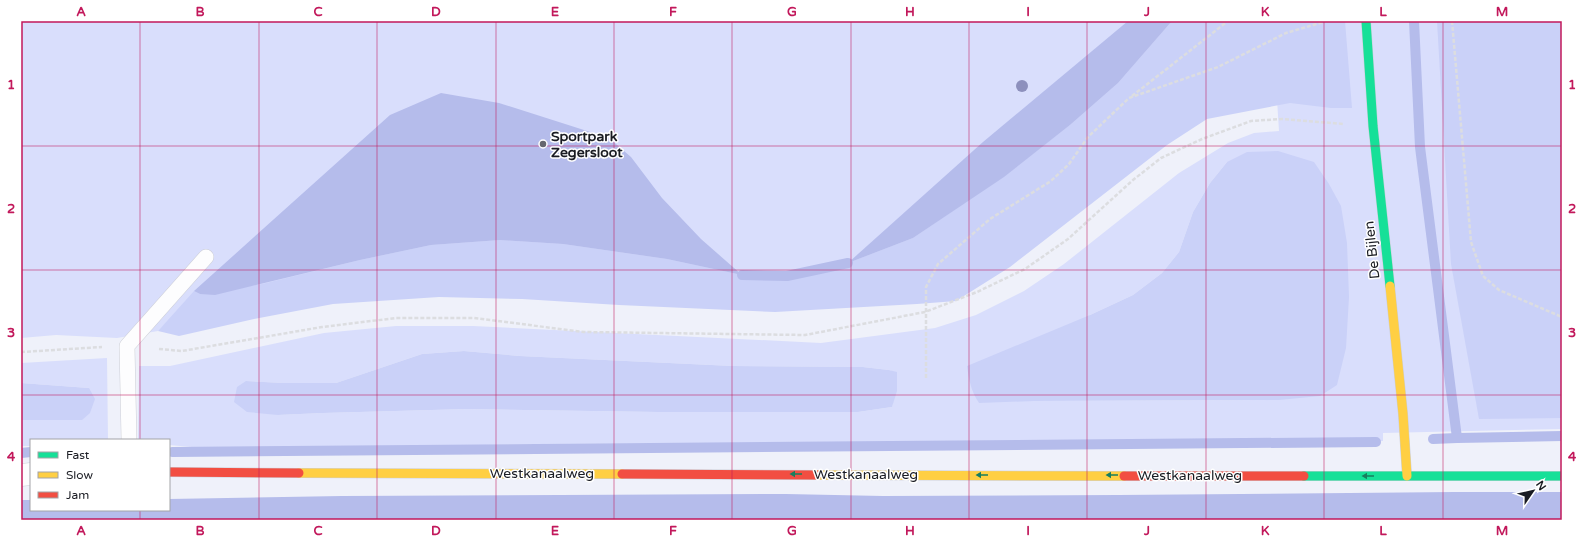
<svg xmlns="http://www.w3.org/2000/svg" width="1583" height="541" font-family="'Varela Round',sans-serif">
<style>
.green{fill:#d9defc;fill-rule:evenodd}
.forest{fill:#cad1f8}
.water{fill:#b5bceb}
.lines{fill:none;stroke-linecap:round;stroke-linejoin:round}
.stream{stroke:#b5bceb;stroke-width:10}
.lane-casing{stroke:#ccced6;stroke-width:16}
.street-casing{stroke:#ccced6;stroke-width:23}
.fast-casing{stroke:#ccced6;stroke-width:10}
.slow-casing{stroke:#ccced6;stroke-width:10}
.jam-casing{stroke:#ccced6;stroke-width:10}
.path{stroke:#dcdde0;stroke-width:2.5;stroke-dasharray:4 2;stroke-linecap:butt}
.lane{stroke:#fdfdfe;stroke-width:15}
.street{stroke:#fdfdfe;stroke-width:22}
.fast{stroke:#16e098;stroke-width:9}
.slow{stroke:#ffcf43;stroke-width:9}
.jam{stroke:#f24e42;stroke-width:9}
.tree{fill:#8d90bd}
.oneway{fill:#187e5e}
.grid{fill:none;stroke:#c2185b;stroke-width:1;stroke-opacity:0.55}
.poi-dot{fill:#65676e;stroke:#fff;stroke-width:1.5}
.labels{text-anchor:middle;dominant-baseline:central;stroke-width:3;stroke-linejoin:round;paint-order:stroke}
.poi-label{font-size:14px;font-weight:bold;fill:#1a1c23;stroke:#fff;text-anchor:start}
.street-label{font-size:14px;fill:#1a1c23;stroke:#fff}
.neatline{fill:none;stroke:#c2185b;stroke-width:1.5}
.grid-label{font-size:13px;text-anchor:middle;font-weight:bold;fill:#c2185b}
</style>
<rect width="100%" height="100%" fill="#eff1fa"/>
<g class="green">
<polygon points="21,21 1215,21 889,287 555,269 164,325 158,331 117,338 56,335 21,338"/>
<path d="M1272 21H1562V429L1383 433V441L1330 443 1083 442 534 444 226 450 169 445V440H138L139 366H170L324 333 396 326H473L821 343 935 328 976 315 1024 291 1064 264 1179 173 1228 143 1254 133 1279 131ZM1227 162 1279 400 1034 401 1090 315 1133 295 1162 273 1179 252 1193 212 1210 183ZM464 351 520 356 733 366 863 367 889 370 897 373 892 407 858 412H658L468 409 323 413 278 415 246 381 284 383H336L422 354Z"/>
<polygon points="107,358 108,440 31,440 31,446 21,446 21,420 32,420 89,388 21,383 21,363"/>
</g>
<g class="forest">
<polygon points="1172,21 1345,21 1352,108 1331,108 1290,103 1207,119 1167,145 1010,267 956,301 917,304 775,312 619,305 522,299 439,297 333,304 254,319 179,336 158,331 194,291 200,294 262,284 360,260 431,245 500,240 563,244 667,259 742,275 787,276 848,263 913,238 1004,176 1070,125 1118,83"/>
<polygon points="1437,21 1562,21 1562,418 1479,419 1451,264"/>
<path d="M1278 151 1314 162 1329 184 1341 206 1347 243 1349 297 1346 348 1337 385 1320 396 1279 400 1034 401 979 403C971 391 969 380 967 366L1090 315 1133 295 1162 273 1179 252 1193 212 1210 183 1227 162 1247 152Z"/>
<polygon points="464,351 520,356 733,366 863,367 889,370 897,372 897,391 892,407 858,412 658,412 468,409 323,413 278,415 247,412 234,402 237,387 246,381 284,383 336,383 422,354"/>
<polygon points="21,383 89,388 95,399 90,413 82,420 21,420"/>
</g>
<g class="water">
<polygon points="1128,21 1172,21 1118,83 1070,125 1004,177 913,238 848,263 983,142"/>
<polygon points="441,93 499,103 609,138 631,157 662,198 701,239 742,275 667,259 563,244 500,240 431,245 360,260 215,295 200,294 194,291 390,115"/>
<polygon points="1454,492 1562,492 1562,520 21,520 21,500 31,500 31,510 169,510 169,499 342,496 786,494 883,496 1118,495"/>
</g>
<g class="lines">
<g class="stream">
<polyline points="1414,21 1420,147 1457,438 1562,436"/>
<polyline points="742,275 787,276 848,263"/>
<polyline points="1433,439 1457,438"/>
<polyline points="172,452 1376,442"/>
<polyline points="21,453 31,452"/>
</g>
<g class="lane-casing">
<polyline id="lane" points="129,440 127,346 206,257"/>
</g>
<g class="street-casing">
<polyline id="street" points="21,475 31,474"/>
</g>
<g class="fast-casing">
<g id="fast">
<polyline points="1366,21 1373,126 1390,286"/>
<polyline points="1304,476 1562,476"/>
</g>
</g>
<g class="slow-casing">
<g id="slow">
<polyline points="1390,286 1403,414 1407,476"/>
<polyline points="299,473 622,474"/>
<polyline points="817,475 1124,476"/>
</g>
</g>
<g class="jam-casing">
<g id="jam">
<polyline points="169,472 299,473"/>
<polyline points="622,474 817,475"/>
<polyline points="1124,476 1304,476"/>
</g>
</g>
<g class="path">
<polyline points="1452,21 1471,242 1483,276 1499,290 1562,317"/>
<polyline points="1132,96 1228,21"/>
<polyline points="159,349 182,351 322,327 396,318 474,318 584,332 805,335 925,312 977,292 1025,269 1068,239 1133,180 1161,158 1202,139 1251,121 1282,119 1344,124"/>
<polyline points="21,352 102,347"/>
<polyline points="926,378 926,287 938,264 990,219 1051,181 1069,164 1088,137 1129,98 1218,67 1286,33 1327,21"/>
</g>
<use href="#lane" class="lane"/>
<use href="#street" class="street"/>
<use href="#fast" class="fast"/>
<use href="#slow" class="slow"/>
<use href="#jam" class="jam"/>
</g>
<circle class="tree" cx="1022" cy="86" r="6"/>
<defs><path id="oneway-solid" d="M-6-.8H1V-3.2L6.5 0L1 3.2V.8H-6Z"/></defs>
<g class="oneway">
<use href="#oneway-solid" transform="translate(796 474) rotate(-180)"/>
<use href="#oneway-solid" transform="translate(982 475) rotate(-180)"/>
<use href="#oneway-solid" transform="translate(1112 475) rotate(-180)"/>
<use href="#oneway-solid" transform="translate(1368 476) rotate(-180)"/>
</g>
<path class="grid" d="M140 21V440M259 21V520M377 21V520M496 21V520M614 21V520M732 21V520M851 21V520M969 21V520M1087 21V520M1206 21V520M1324 21V520M1443 21V520M21 146H1562M21 270H1562M21 395H1562M140 510V520"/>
<circle class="poi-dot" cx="543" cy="144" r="4"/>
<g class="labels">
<g class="poi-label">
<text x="551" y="136">Sportpark<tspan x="551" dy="16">Zegersloot</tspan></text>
</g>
<g class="street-label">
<text transform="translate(1372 250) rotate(-96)">De Bijlen</text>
<text x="542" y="473">Westkanaalweg</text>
<text x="866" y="474">Westkanaalweg</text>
<text x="1190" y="475">Westkanaalweg</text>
</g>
</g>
<rect width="1583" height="541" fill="none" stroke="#ffffff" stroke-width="44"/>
<rect x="30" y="439" width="140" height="72" fill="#ffffff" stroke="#a3a4a7"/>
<rect x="38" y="452" width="20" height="6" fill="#16e098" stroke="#a3a4a7"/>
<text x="66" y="459" font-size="12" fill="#1a1c23">Fast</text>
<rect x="38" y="472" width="20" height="6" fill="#ffcf43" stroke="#a3a4a7"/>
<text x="66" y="479" font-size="12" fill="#1a1c23">Slow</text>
<rect x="38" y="492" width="20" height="6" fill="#f24e42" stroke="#a3a4a7"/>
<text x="66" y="499" font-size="12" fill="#1a1c23">Jam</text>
<g transform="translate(1533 491) rotate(56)" stroke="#ffffff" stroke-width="3" paint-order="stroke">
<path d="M0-3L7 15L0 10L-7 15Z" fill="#1a1c23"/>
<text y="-6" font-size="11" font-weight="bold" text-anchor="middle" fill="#1a1c23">N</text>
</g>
<rect x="22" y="22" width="1539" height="497" class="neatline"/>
<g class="grid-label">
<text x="81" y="16">A</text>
<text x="200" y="16">B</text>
<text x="318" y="16">C</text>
<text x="436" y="16">D</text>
<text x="555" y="16">E</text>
<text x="673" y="16">F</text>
<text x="792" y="16">G</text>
<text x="910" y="16">H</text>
<text x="1028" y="16">I</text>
<text x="1147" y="16">J</text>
<text x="1265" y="16">K</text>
<text x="1383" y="16">L</text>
<text x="1502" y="16">M</text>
<text x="11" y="89">1</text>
<text x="1572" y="89">1</text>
<text x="11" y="213">2</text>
<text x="1572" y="213">2</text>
<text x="11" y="337">3</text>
<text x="1572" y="337">3</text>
<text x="11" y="461">4</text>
<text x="1572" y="461">4</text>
<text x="81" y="535">A</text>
<text x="200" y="535">B</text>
<text x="318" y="535">C</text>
<text x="436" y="535">D</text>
<text x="555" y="535">E</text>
<text x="673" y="535">F</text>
<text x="792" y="535">G</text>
<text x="910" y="535">H</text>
<text x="1028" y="535">I</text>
<text x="1147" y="535">J</text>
<text x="1265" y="535">K</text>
<text x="1383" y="535">L</text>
<text x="1502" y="535">M</text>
</g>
</svg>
